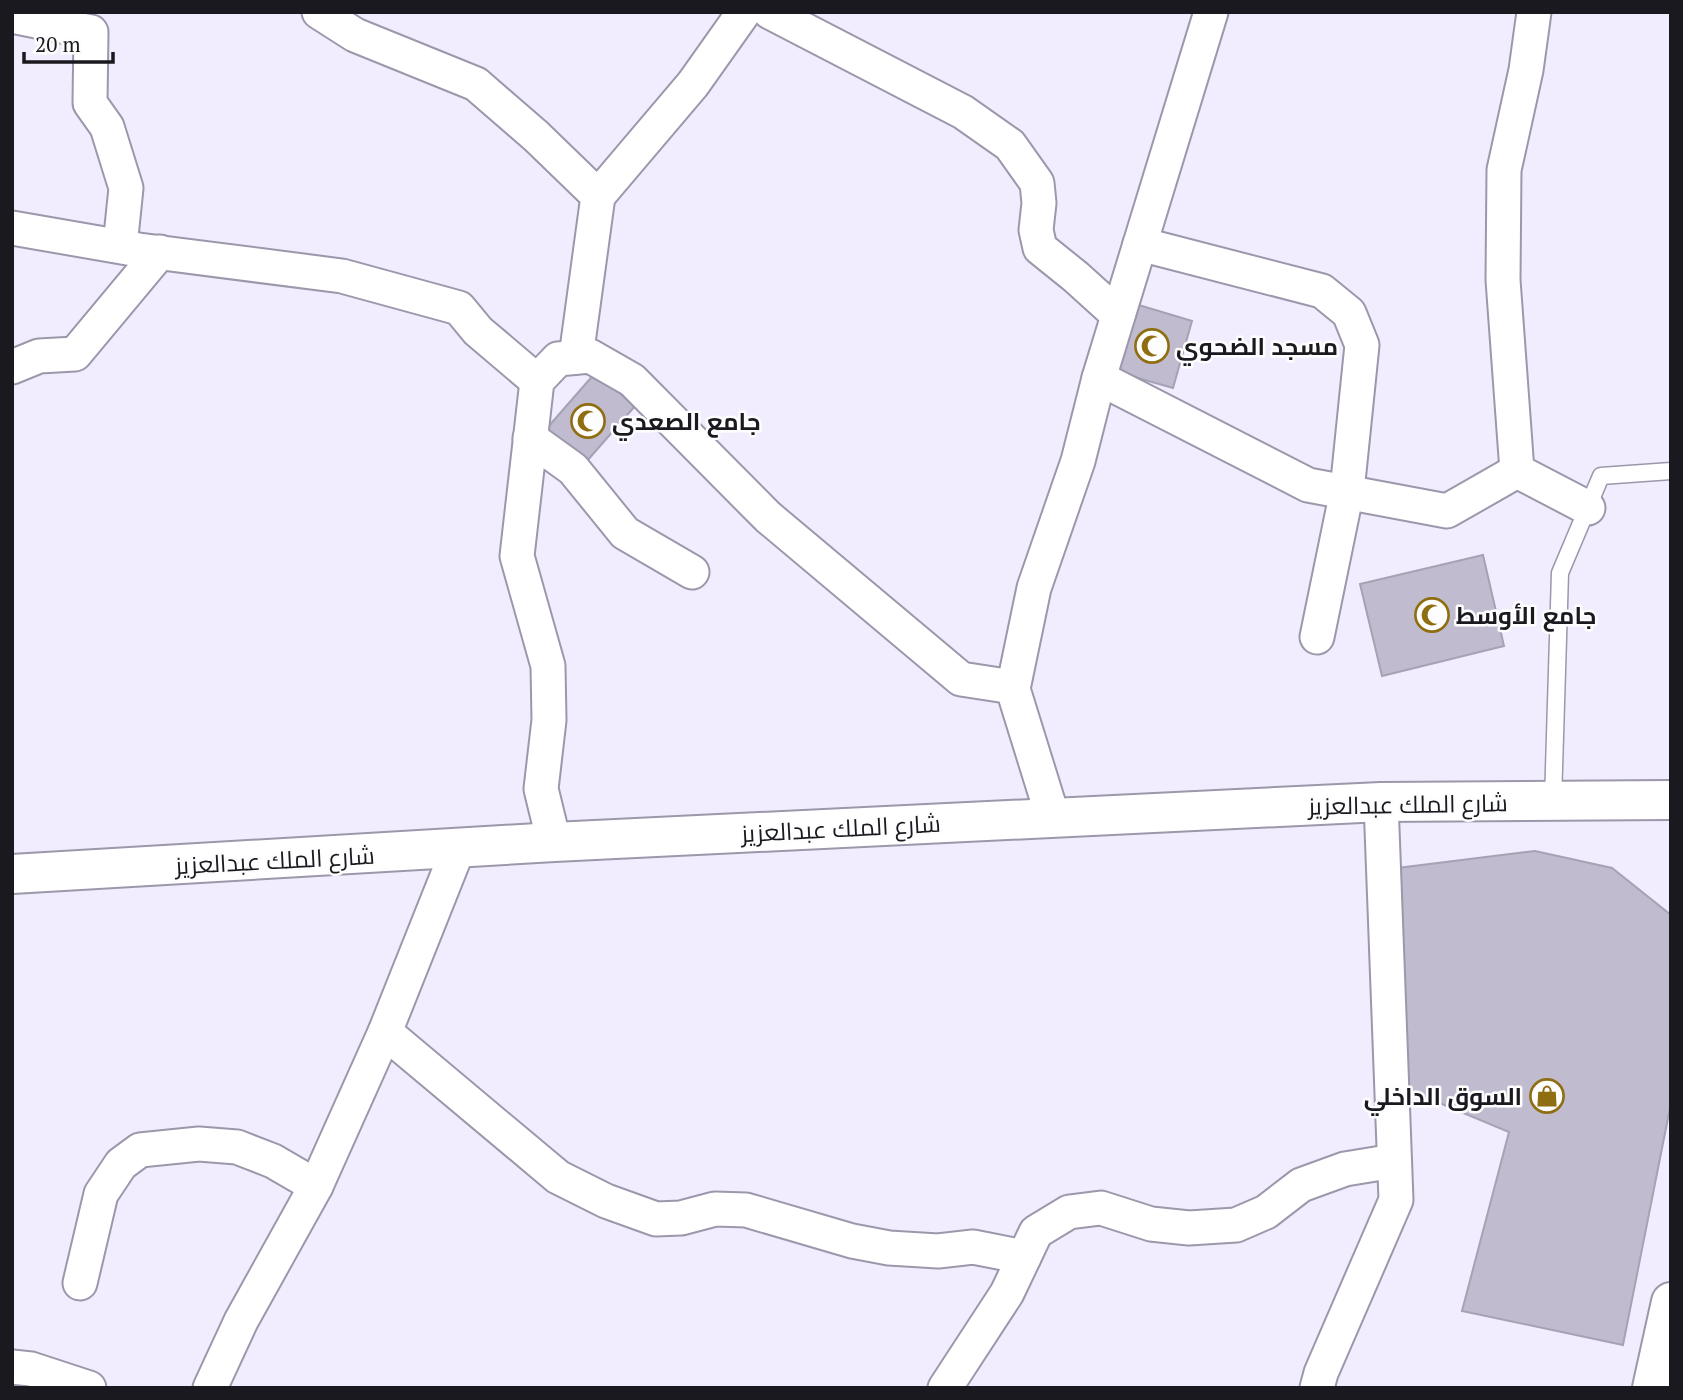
<svg xmlns="http://www.w3.org/2000/svg" width="1683" height="1400" font-family="'PT Serif',Cairo,serif">
<style>
.building{fill:#c0bbcf;stroke:#a6a2b6;stroke-width:2}
.lines{fill:none;stroke-linecap:round;stroke-linejoin:round}
.lane-casing{stroke:#9c97ab;stroke-width:19}
.street-casing{stroke:#9c97ab;stroke-width:37}
.secondary-casing{stroke:#9c97ab;stroke-width:42}
.lane{stroke:#fff;stroke-width:16}
.street{stroke:#fff;stroke-width:33}
.secondary{stroke:#fff;stroke-width:38}
.labels{text-anchor:middle;dominant-baseline:central;stroke-width:5;stroke-linejoin:round;paint-order:stroke}
.poi-label{font-size:24px;font-weight:bold;fill:#1b1920;stroke:#fdfdfd;text-anchor:start}
.street-label{font-size:24px;fill:#1b1920;stroke:#fdfdfd}
</style>
<rect width="100%" height="100%" fill="#f1edfe"/>
<g class="building">
<polygon points="1132,303 1192,321 1173,388 1113,371"/>
<polygon points="596,372 635,406 580,469 541,435"/>
<polygon points="1483,555 1504,646 1382,676 1360,584"/>
<polygon points="1535,851 1612,868 1671,915 1671,1103 1623,1345 1462,1311 1509,1132 1406,1089 1390,869"/>
</g>
<g class="lines">
<g class="lane-casing">
<polyline id="lane" points="1553,801 1560,573 1601,476 1671,471"/>
</g>
<g class="street-casing">
<g id="street">
<polyline points="319,12 355,35 476,84 536,136 598,196 576,357"/>
<polyline points="770,12 963,112 1010,145 1037,183 1039,203 1036,230 1040,248 1076,277 1118,315"/>
<polyline points="1534,12 1526,70 1504,170 1503,280 1517,471 1588,508"/>
<polyline points="12,16 91,32 90,103 107,127 126,188 120,246"/>
<polyline points="598,196 693,84 744,12"/>
<polyline points="12,228 139,250 342,276 459,308 478,331 537,381"/>
<polyline points="1140,244 1322,291 1349,313 1362,345 1347,491 1317,637"/>
<polyline points="12,367 39,356 75,354 160,252"/>
<polyline points="1099,378 1211,12"/>
<polyline points="530,438 573,469 625,533 692,572"/>
<polyline points="1053,818 1013,689 1034,588 1078,461 1099,378 1308,485 1447,511 1517,471"/>
<polyline points="554,842 541,789 549,720 548,666 517,556 537,381 558,359 590,356 632,380 768,517 961,679 1013,687"/>
<polyline points="385,1032 558,1177 606,1201 656,1219 681,1218 715,1209 746,1210 852,1241 889,1248 938,1251 973,1247 1024,1257"/>
<polyline points="80,1283 101,1194 121,1164 140,1150 199,1144 237,1147 273,1161 316,1186"/>
<polyline points="12,1367 31,1369 89,1388"/>
<polyline points="210,1388 241,1321 316,1186 385,1032 458,849"/>
<polyline points="945,1388 1007,1293 1036,1232 1069,1212 1101,1208 1151,1224 1189,1228 1236,1225 1266,1212 1301,1185 1345,1169 1394,1161"/>
<polyline points="1317,1388 1321,1373 1396,1200 1381,802"/>
</g>
</g>
<g class="secondary-casing">
<g id="secondary">
<polyline points="12,874 554,842 1381,802 1671,800"/>
<polyline points="1652,1388 1671,1302"/>
</g>
</g>
<use href="#lane" class="lane"/>
<use href="#street" class="street"/>
<use href="#secondary" class="secondary"/>
</g>
<defs>
<g id="mosque-ring" transform="scale(1.75)"><circle r="9.5" fill="#fdfdfd" stroke="#8f6e12" stroke-width="1.5"/><path d="M3.5-4.9A6 6 0 1 0 3.5 4.9A5 5 0 1 1 3.5-4.9Z" fill="#8f6e12"/></g>
<g id="shop-ring" transform="scale(1.75)"><circle r="9.5" fill="#fdfdfd" stroke="#8f6e12" stroke-width="1.5"/><path d="M-5-2.5h2.3a2.7 3.5 0 0 1 5.4 0H5L5.5 6h-11ZM-1.5-2.5h3a1.5 2.3 0 0 0-3 0Z" fill="#8f6e12"/></g>
</defs>
<g fill-rule="evenodd">
<use href="#mosque-ring" x="1152" y="346"/>
<use href="#mosque-ring" x="588" y="421"/>
<use href="#mosque-ring" x="1432" y="615"/>
<use href="#shop-ring" x="1547" y="1096"/>
</g>
<g class="labels">
<g class="poi-label">
<text x="1176" y="346">مسجد الضحوي</text>
<text x="612" y="421">جامع الصعدي</text>
<text x="1456" y="615">جامع الأوسط</text>
<text x="1522" y="1096" text-anchor="end">السوق الداخلي</text>
</g>
<g class="street-label">
<text transform="translate(1408 804) rotate(-1)">شارع الملك عبدالعزيز</text>
<text transform="translate(841 828) rotate(-3)">شارع الملك عبدالعزيز</text>
<text transform="translate(275 860) rotate(-3)">شارع الملك عبدالعزيز</text>
</g>
</g>
<rect width="1683" height="1400" fill="none" stroke="#1b1920" stroke-width="28"/>
<path d="M24 52v10h89v-10" fill="none" stroke="#1b1920" stroke-width="3.5"/>
<text x="35" y="52" font-size="21" fill="#1b1920" stroke="#fdfdfd" stroke-width="5" paint-order="stroke">20 m</text>
</svg>
